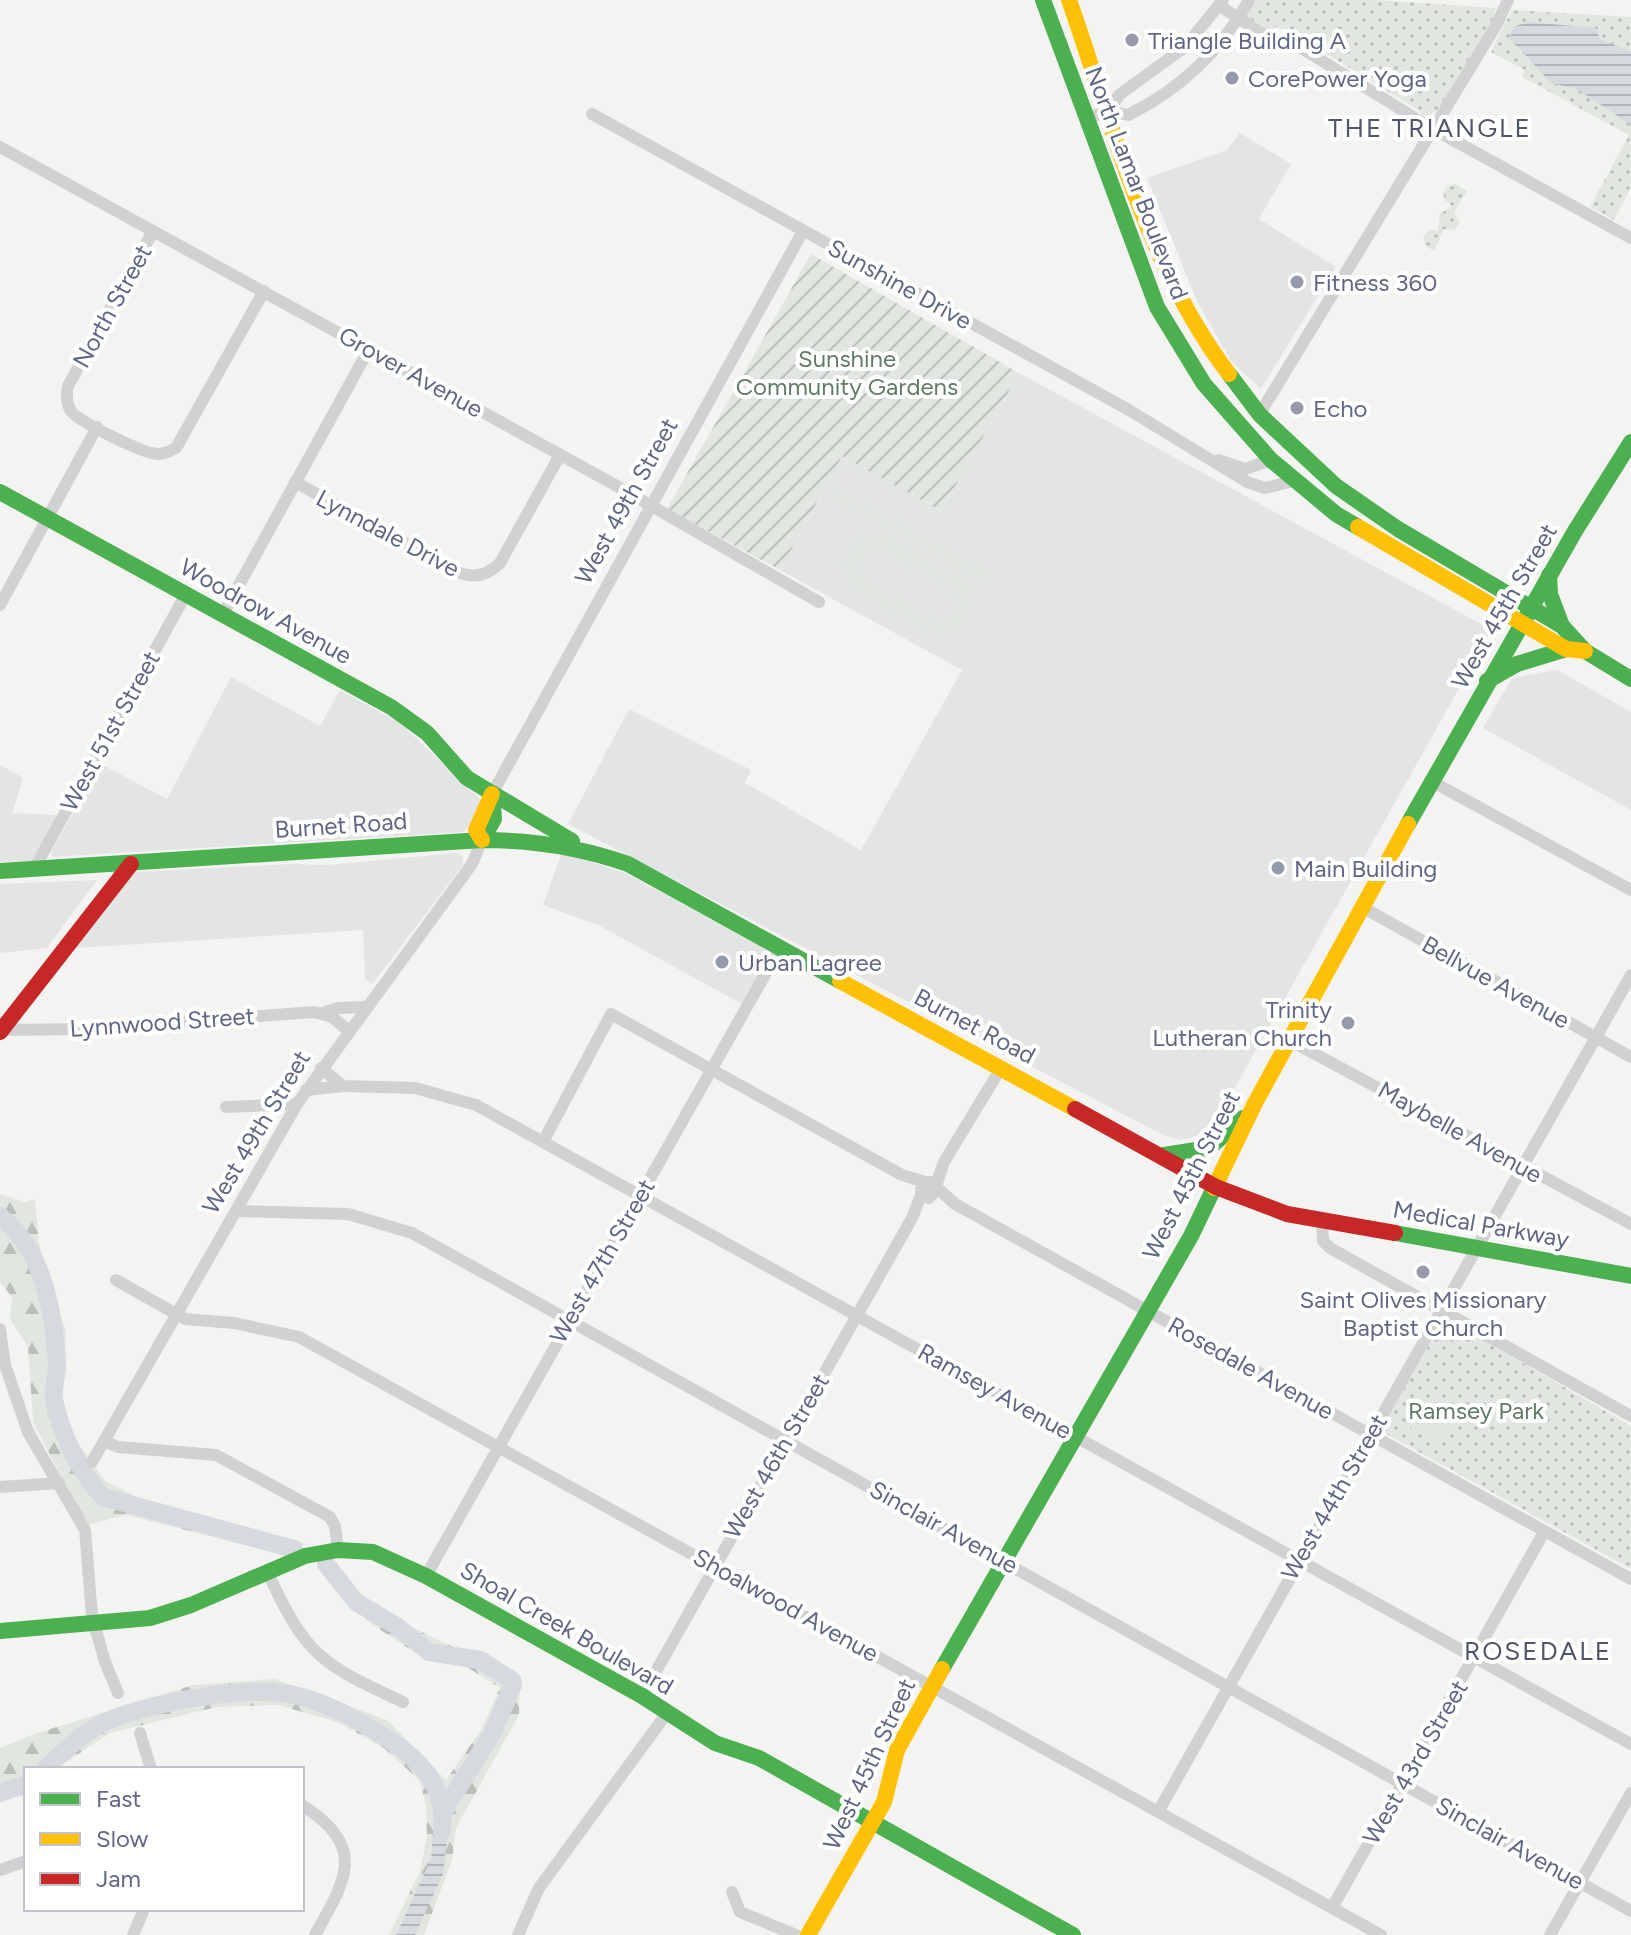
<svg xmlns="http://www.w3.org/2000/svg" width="1631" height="1935" font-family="Figtree,sans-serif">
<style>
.built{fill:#e3e4e4}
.forest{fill:url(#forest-firs)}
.park{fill:url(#park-dots)}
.garden{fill:url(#garden-furrows)}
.pitch{fill:#e1e7e0;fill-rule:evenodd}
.water{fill:url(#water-rules)}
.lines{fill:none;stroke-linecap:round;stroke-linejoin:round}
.river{stroke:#d6d9de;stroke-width:18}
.street{stroke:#d1d1d3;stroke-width:12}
.fast{stroke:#4caf50;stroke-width:16}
.slow{stroke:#ffc107;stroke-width:16}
.jam{stroke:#c62828;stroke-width:16}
.poi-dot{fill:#9499ab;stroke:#fff;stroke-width:3}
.labels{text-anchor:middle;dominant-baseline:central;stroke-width:8;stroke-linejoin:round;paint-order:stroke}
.poi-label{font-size:24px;fill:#616885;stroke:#fff;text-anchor:start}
.street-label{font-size:24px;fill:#616885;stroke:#fff}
.park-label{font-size:24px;fill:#617b65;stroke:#fff}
.neighbourhood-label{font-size:26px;letter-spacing:2px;fill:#505569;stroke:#fff}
</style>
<defs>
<pattern id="forest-firs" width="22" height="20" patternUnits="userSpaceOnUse" patternTransform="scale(2)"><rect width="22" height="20" fill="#e1e7e0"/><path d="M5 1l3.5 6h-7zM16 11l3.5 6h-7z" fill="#babfbb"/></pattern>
<pattern id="park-dots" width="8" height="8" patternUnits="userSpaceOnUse" patternTransform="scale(2)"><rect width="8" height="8" fill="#e1e7e0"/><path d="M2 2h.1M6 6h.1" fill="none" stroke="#babfbb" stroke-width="1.8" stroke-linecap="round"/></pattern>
<pattern id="garden-furrows" width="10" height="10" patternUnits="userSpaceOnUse" patternTransform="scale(2)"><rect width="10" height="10" fill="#e1e7e0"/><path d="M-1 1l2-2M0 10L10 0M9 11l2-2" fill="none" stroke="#babfbb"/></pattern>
<pattern id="water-rules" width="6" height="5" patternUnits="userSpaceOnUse" patternTransform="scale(2)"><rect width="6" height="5" fill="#d6d9de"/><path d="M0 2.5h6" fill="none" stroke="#b1b4ba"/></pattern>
</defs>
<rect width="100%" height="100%" fill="#f3f4f2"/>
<g class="built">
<polygon points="1240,133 1291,164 1259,219 1336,267 1261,389 1231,361 1196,299 1147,178 1227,150"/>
<polygon points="1019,373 1492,630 1216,1121 1194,1137 1180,1140 1165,1136 568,824 629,709 751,770 745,783 861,850 962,670 780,570 842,456 941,511"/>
<polygon points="1557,670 1631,712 1631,810 1483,728 1512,678"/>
<polygon points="231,677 320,726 340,690 400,723 481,800 470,824 463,832 52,857 52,850 101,764 167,799"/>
<polygon points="0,765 23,778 12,813 57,815 33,861 0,862"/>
<polygon points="562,852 625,873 771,952 742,1004 598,925 543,905"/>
<polygon points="457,853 463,858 463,865 372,984 365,979 363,930 75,948 135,872 291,864 327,865"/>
<polygon points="97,880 47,948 0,953 0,884"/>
</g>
<g class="forest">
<polygon points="0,1194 25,1202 35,1199 39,1244 66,1332 62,1403 71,1433 105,1481 141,1499 307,1544 282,1554 126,1515 86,1525 33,1422 28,1347 10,1319 12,1297 0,1282"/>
<path d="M335 1561C342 1571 348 1584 357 1591 405 1632 466 1649 520 1678L519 1715 456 1828 452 1860 424 1935H389L420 1871 427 1836 426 1804 419 1780 384 1748 337 1722 278 1705 217 1707 110 1733 56 1769H26V1791L0 1800V1748L34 1734 193 1685 275 1679 387 1720 446 1780 481 1730 500 1688 464 1665 408 1648 370 1623 340 1595 320 1568Z"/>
</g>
<g class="park">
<polygon points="1251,0 1375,0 1496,8 1492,22 1437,111 1423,117 1420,111 1289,31 1277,27 1266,30 1245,16"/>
<polygon points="1512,10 1631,17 1631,187 1614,220 1590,207 1629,135 1522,77 1525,70 1491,52"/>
<polygon points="1455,184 1467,191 1454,213 1460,223 1454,230 1444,229 1434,251 1426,246 1423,236 1429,230 1438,230 1440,214 1452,206 1445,200 1443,193 1448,186"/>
<polygon points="1445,1318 1631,1426 1631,1569 1379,1430"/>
</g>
<polygon class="garden" points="811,254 1019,373 941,511 842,456 780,570 667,509"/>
<g class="pitch">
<polygon points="836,490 991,576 987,583 832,497"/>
<path d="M870 537 889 539 961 580C983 604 965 638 933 634L855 590C838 570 845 545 870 537ZM873 549 885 550 953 588 960 604C957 618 946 625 932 621L863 582 859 575 858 562Z"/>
<polygon points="1424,1397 1454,1416 1438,1444 1412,1430 1409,1423"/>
</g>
<g class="water">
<polygon points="1528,22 1596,28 1600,40 1631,51 1631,125 1577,89 1551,83 1510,38 1513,27"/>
<polygon points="435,1807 451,1810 443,1874 415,1935 396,1935 431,1859"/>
</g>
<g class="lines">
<g class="river">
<path d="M0 1216C44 1250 53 1311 57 1362 58 1373 53 1385 54 1398 59 1430 80 1473 103 1497L294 1549"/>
<polyline points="326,1564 356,1602 395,1625 429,1652 480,1660 512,1680 513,1685 493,1732 445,1809"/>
<path d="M45 1769C61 1754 78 1737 97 1726 137 1704 249 1684 294 1695 328 1703 358 1720 387 1738 422 1761 447 1788 442 1831"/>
<polyline points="0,1793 26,1784"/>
</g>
<g class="street">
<polyline points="1220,6 1261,33 1301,48 1433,129 1631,238"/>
<polyline points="1109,111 1119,95 1185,47 1223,0"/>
<polyline points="592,114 1129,410 1247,482 1265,488 1294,481"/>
<path d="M1087 118 1109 111 1128 115C1181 89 1220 52 1249 0"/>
<polyline points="0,147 608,481 819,602"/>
<path d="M153 231 68 386C66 395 66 403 71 411 79 422 144 454 158 454 165 454 170 451 176 448L264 291"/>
<polyline points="1259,415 1497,24 1508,0"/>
<polyline points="1218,460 1245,469 1271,460"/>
<path d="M295 482 456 571C472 579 487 576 500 563L560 455"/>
<polyline points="0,605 97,427"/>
<polyline points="223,614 369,349"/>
<polyline points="1431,781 1631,890"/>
<polyline points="492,794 803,231"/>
<polyline points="34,869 186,594"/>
<polyline points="1362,907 1631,1057"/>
<polyline points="323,1013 338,1008 367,1007"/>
<polyline points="1,1030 90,1029 314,1012 332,1017 349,1031"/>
<polyline points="1289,1040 1631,1224"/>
<polyline points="321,1068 343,1086 415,1088 476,1105 1631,1744"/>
<polyline points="306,1090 343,1086"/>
<polyline points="226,1107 297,1104"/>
<polyline points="544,1140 611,1014 902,1175 925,1182"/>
<polyline points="936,1186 944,1162 1001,1068"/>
<polyline points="937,1189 929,1198 921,1190 923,1184 931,1182 955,1204 1631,1579"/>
<polyline points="236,1211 348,1214 412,1233 1631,1911"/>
<polyline points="1322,1220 1323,1241 1330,1248 1631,1416"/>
<polyline points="116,1280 185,1319 234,1323 299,1337 1381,1935"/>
<polyline points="0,1329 5,1365 28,1432 85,1530 92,1616 105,1662 118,1693"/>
<polyline points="104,1441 118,1447 216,1455 330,1517 335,1526 338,1550"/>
<polyline points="92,1462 297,1104 472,864 482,840"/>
<polyline points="0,1487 59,1483"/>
<path d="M268 1573C306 1656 321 1664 403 1702"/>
<polyline points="426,1576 780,948"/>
<polyline points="642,1696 912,1218 922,1193"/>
<polyline points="140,1733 151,1769"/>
<path d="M302 1805C367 1847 347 1878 315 1935"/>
<polyline points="1158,1812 1631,975"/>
<polyline points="0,1870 26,1861"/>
<polyline points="732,1892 740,1912 796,1935"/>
<polyline points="1332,1908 1544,1532"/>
<polyline points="133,1935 144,1909"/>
<polyline points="518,1935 539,1888 667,1713"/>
<polyline points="1550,1935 1631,1793"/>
</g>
<g class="fast">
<polyline points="1043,0 1157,307 1204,384 1271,460 1336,514 1358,527"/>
<polyline points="1229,374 1260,415 1336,486 1398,529 1562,626 1585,651 1631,679"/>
<polyline points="0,492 391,707 427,733 467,778 572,841"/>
<polyline points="1549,575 1550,594 1562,626"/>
<polyline points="1487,681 1517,664 1566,649"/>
<polyline points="1408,824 1575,531 1631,442"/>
<polyline points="482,840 494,819 492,794"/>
<path d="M0 871 482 840C533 840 580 847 628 864L840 981"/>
<polyline points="1164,1155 1209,1148 1243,1118"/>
<polyline points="1395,1233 1631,1276"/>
<polyline points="0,1631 150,1618 191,1605 305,1556 338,1550 373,1552 426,1576 642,1696 715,1743 759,1758 1073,1935"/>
<polyline points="942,1669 1191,1236 1214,1188"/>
</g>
<g class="slow">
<path d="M1069 0C1113 125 1147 267 1229 374"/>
<polyline points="1358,527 1566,649 1585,651"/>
<polyline points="482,840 476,830 492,794"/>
<polyline points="840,981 1075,1109"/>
<polyline points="1214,1188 1255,1103 1408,824"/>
<polyline points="808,1935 884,1802 897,1750 942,1669"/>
</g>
<g class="jam">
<polyline points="0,1032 131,864"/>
<polyline points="1075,1109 1216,1187 1287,1214 1395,1233"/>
</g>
</g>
<g class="poi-dot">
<circle cx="1132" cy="40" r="8"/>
<circle cx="1232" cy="78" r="8"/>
<circle cx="1297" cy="282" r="8"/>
<circle cx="1297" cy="408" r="8"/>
<circle cx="1278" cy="868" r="8"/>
<circle cx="722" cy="962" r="8"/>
<circle cx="1348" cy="1023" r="8"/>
<circle cx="1423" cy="1272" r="8"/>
</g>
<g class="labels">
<g class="poi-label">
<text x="1148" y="40">Triangle Building A</text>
<text x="1248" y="78">CorePower Yoga</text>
<text x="1313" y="282">Fitness 360</text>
<text x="1313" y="408">Echo</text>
<text x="1294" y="868">Main Building</text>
<text x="738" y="962">Urban Lagree</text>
<text x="1332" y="1009" text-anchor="end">Trinity<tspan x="1332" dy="28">Lutheran Church</tspan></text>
<text x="1423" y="1299" text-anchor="middle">Saint Olives Missionary<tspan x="1423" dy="28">Baptist Church</tspan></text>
</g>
<g class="street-label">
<text transform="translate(1137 183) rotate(69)">North Lamar Boulevard</text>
<text transform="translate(900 284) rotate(29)">Sunshine Drive</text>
<text transform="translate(112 306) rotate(-61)">North Street</text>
<text transform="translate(411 372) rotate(29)">Grover Avenue</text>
<text transform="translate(626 501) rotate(-61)">West 49th Street</text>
<text transform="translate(388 533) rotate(28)">Lynndale Drive</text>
<text transform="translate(1504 606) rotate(-60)">West 45th Street</text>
<text transform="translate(266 611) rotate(29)">Woodrow Avenue</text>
<text transform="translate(110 731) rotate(-61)">West 51st Street</text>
<text transform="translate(341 825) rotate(-4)">Burnet Road</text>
<text transform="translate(1496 982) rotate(29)">Bellvue Avenue</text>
<text transform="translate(162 1022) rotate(-4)">Lynnwood Street</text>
<text transform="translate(975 1026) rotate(28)">Burnet Road</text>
<text transform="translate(256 1132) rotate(-59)">West 49th Street</text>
<text transform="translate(1460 1132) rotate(29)">Maybelle Avenue</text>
<text transform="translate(1191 1175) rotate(-63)">West 45th Street</text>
<text transform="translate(1481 1224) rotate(10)">Medical Parkway</text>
<text transform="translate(602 1261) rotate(-60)">West 47th Street</text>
<text transform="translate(1251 1368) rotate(29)">Rosedale Avenue</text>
<text transform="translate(995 1391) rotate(29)">Ramsey Avenue</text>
<text transform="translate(776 1456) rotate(-60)">West 46th Street</text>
<text transform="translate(1334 1497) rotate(-60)">West 44th Street</text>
<text transform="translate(944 1527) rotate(29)">Sinclair Avenue</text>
<text transform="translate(786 1605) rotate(29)">Shoalwood Avenue</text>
<text transform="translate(567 1628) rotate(30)">Shoal Creek Boulevard</text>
<text transform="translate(1415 1762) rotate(-60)">West 43rd Street</text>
<text transform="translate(869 1764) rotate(-65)">West 45th Street</text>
<text transform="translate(1510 1843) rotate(29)">Sinclair Avenue</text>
</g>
<g class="park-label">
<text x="847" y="358">Sunshine<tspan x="847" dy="28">Community Gardens</tspan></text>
<text x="1476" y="1410">Ramsey Park</text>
</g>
<g class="neighbourhood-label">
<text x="1430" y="128">THE TRIANGLE</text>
<text x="1538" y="1651">ROSEDALE</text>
</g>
</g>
<rect x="24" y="1767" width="280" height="144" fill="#ffffff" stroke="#c0c3ce" stroke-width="2"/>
<rect x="40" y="1793" width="40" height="12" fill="#4caf50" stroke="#c0c3ce" stroke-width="2"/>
<text x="96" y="1807" font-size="24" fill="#616885">Fast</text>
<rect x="40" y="1833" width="40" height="12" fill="#ffc107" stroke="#c0c3ce" stroke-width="2"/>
<text x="96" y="1847" font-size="24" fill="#616885">Slow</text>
<rect x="40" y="1873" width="40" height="12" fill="#c62828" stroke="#c0c3ce" stroke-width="2"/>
<text x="96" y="1887" font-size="24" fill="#616885">Jam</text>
</svg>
